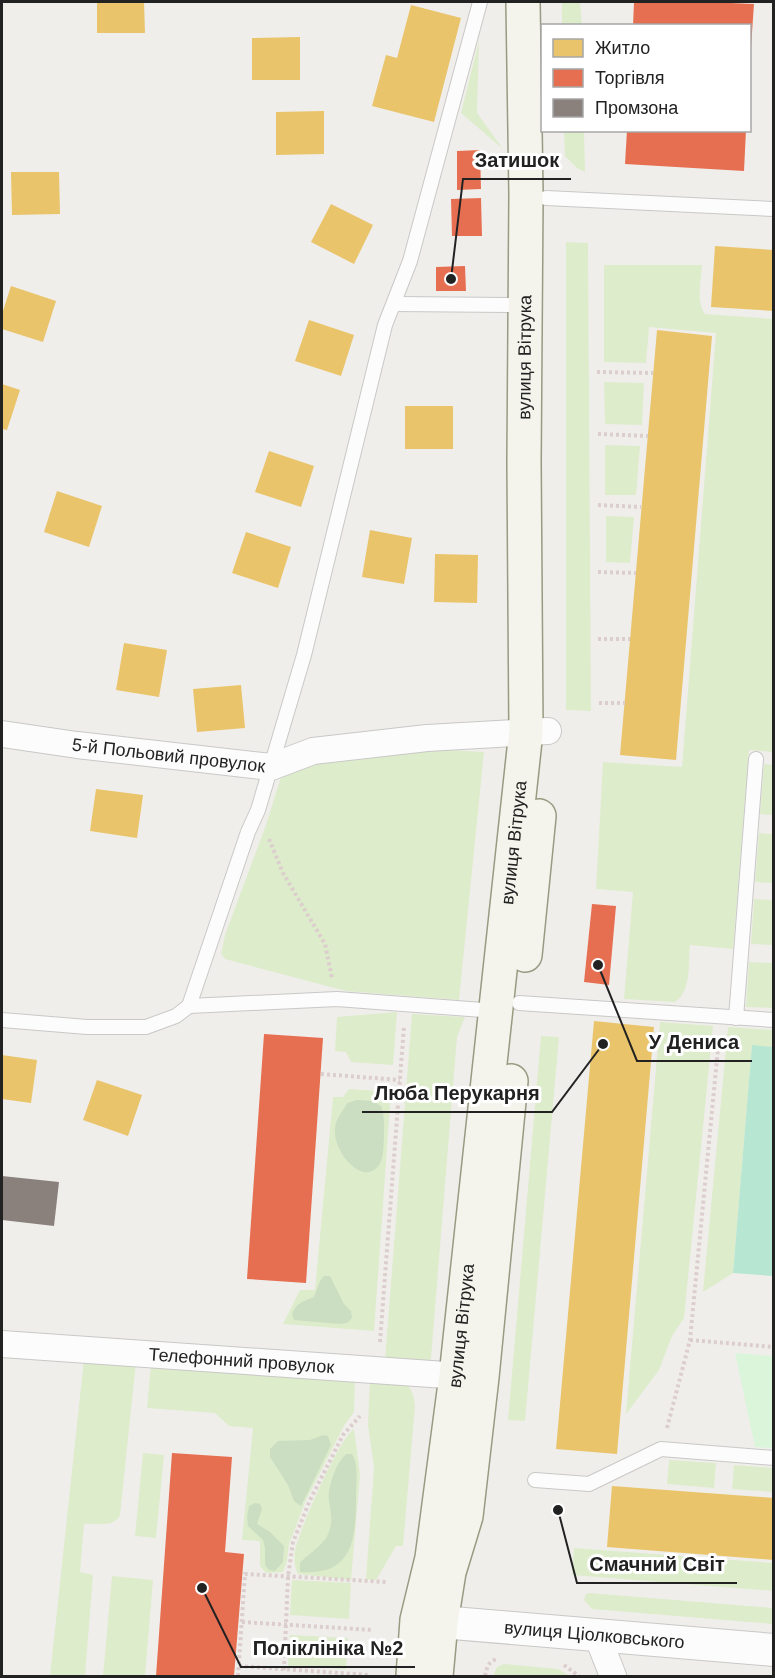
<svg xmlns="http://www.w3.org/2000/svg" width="775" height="1678" font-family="Arial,sans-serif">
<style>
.grass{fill:#ddeccb}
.forest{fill:#cbdec1}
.park{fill:#daf5da}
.pitch{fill:#b7e6d2}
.homes{fill:#e9c46a}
.shops{fill:#e76f51}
.industry{fill:#8a817c}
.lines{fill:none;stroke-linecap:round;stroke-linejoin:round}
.service-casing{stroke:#c9c8c7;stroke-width:16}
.minor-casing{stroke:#c9c8c7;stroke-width:28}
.tertiary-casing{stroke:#c9c8c7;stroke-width:34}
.secondary-casing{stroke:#999a82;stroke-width:36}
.path{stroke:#dccecd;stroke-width:4;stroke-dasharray:3 3;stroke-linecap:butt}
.service{stroke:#fdfcfc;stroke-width:14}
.minor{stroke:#fdfcfc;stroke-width:26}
.tertiary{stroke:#fdfcfc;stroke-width:32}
.secondary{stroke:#f4f4ed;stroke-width:33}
.labels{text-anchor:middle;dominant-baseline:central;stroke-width:6;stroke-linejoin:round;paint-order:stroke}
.street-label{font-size:18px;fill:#222;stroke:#fff}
.leader{fill:none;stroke:#222;stroke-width:2}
.callout-dot{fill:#222;stroke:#fff;stroke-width:2}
.callout-label{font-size:20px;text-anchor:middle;font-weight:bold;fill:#222;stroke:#fff;stroke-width:6;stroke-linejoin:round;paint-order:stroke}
</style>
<rect width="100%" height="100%" fill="#f0eeeb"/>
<g class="grass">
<polygon points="562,2 580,2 582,25 562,25"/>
<polygon points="479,41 477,113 503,149 461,113"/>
<polygon points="564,131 584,131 585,172 577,168 565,156"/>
<polygon points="566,242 588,243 591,711 566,710"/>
<path d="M604 265H702C701 280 696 303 705 314L773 319V752L749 750 733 949 690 945C688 964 692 990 675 1002L624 999 633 892 596 889 603 762 682 767 716 333 649 327 646 363 604 362Z"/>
<polygon points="604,382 644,383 642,425 605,424"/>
<polygon points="605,445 640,446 636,495 605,495"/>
<polygon points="606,516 634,517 630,563 606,562"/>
<polygon points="428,749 484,752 459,1000 346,991 225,959 221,954 225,935 266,825 280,780 284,773 302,766 332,759 378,757"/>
<polygon points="764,764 773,765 773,815 760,814"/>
<polygon points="759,833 773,834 773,883 755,882"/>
<polygon points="754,899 773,900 773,945 751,944"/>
<polygon points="749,962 773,963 773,1008 746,1007"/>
<polygon points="397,1012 393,1065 351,1062 346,1052 335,1051 337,1017"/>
<polygon points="412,1014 465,1017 457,1037 431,1358 429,1363 385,1360"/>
<polygon points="660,1022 713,1026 684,1318 672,1336 659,1370 626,1414"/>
<polygon points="728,1027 773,1030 773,1047 752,1046 733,1273 703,1292"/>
<polygon points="541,1036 559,1037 525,1421 508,1420"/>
<polygon points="349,1089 391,1092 374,1331 283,1324 300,1290 315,1290 333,1097 343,1097"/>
<path d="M84 1359 136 1362 120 1515C114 1528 97 1523 84 1524L80 1572 93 1575 85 1676H50Z"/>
<polygon points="151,1364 355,1376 354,1412 345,1424 306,1500 289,1544 287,1561 283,1572 266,1573 260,1566 260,1541 242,1540 253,1428 229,1426 215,1413 147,1408"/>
<path d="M370 1378C394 1380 413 1376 415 1406L403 1546H396L376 1580 366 1579 374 1468 368 1425Z"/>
<path d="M354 1429 360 1475 351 1580 298 1574C294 1567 294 1559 295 1551 299 1530 338 1440 354 1429Z"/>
<polygon points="143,1453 164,1455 156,1538 135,1536"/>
<polygon points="669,1460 716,1463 714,1488 667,1484"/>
<polygon points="734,1465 773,1468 773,1492 732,1489"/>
<polygon points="574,1548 773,1563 773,1591 572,1575"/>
<polygon points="112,1576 153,1580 145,1676 103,1676"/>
<polygon points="292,1580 351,1583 349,1619 290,1615"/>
<polygon points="589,1593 773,1608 773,1624 592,1609 584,1600 586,1594"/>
<polygon points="290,1635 348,1638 346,1669 288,1666"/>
<polygon points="504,1664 558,1669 570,1676 493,1676 497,1667"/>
</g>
<g class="forest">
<path d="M357 1100 373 1101 381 1106C385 1117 384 1127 384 1138 383 1147 384 1158 379 1165 363 1188 332 1151 335 1128 336 1117 343 1112 347 1103Z"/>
<path d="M324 1276H330L344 1304 351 1311 352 1318 347 1323 340 1324 294 1320 292 1314C296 1303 304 1301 314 1297L320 1281Z"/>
<polygon points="323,1435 328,1436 331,1445 301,1506 294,1501 288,1485 270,1457 270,1449 278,1441 310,1440"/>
<path d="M347 1454H352C359 1466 356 1481 356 1495 356 1538 354 1576 300 1572V1563C310 1552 327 1544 330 1528 333 1519 330 1510 329 1500 327 1488 337 1460 347 1454Z"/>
<polygon points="255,1503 260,1504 262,1509 257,1524 270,1532 284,1546 283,1562 275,1571 269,1570 265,1565 265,1548 263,1540 248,1526 247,1517 249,1506"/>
</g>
<polygon class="park" points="735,1353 773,1356 773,1448 755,1447"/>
<polygon class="pitch" points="752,1045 773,1047 773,1276 733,1273"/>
<g class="homes">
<polygon points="97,2 144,2 145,33 97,33"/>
<polygon points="411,5 461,18 434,122 372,106 386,55 397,58"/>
<polygon points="300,37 300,80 252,80 252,38"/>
<polygon points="324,111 324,154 276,155 276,112"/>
<polygon points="11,172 59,172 60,214 12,215"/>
<polygon points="331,204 373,225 354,264 311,242"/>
<polygon points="715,246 774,250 774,311 711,307"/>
<polygon points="11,286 56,301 43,342 2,329 2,314"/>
<polygon points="309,320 354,335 341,376 295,361"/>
<polygon points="657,330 712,336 676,760 620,755"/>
<polygon points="2,384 20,390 7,430 2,429"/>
<rect x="405" y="406" width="48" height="43"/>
<polygon points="269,451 314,466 301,507 255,492"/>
<polygon points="57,491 102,506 89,547 44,532"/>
<polygon points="370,530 412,538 404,584 362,577"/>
<polygon points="246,532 291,547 278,588 232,573"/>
<polygon points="435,554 478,555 477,603 434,602"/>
<polygon points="124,643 167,650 159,697 116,690"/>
<polygon points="241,685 245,728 197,732 193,689"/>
<polygon points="96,789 143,795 137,838 90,831"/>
<polygon points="594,1021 654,1027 617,1454 556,1449"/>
<polygon points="2,1055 37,1060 31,1103 2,1099"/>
<polygon points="97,1080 142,1095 128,1136 83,1120"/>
<polygon points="612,1486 774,1498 774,1560 607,1547"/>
</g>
<g class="shops">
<polygon points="634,2 708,2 754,4 751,47 750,47 750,26 633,26"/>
<polygon points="627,130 746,130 744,171 625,164"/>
<polygon points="480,150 481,189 457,190 457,151"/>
<polygon points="481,198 482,236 452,236 451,199"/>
<polygon points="465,266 466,291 436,291 436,267"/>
<polygon points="592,904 616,906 609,985 584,982"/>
<polygon points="264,1034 323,1038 306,1283 247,1279"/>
<polygon points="172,1453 232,1457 225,1552 244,1554 234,1676 156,1676"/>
</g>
<polygon class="industry" points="2,1176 59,1182 54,1226 2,1220"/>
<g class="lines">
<g class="service-casing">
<g id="service">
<polyline points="480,2 410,261 385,325 304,655 258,810 248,832 189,1006 337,999 496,1011"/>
<polyline points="546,198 774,209"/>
<polyline points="395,304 525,305"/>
<polyline points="519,1003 774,1020"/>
<polyline points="736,1018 756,759"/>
<polyline points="2,1020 87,1027 146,1027 176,1016 189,1006"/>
<polyline points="535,1480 589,1484 661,1449 774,1458"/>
</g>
</g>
<g class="minor-casing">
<g id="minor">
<path id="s1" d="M2 734 77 745 271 767 313 751 427 738 548 731"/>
<path id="s2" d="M2 1344 474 1377"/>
<polyline points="597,1635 613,1676"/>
</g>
</g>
<g class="tertiary-casing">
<g id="tertiary">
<path id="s3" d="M417 1620 774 1650"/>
</g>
</g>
<g class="secondary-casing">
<g id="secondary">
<polyline points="525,955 539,816"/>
<path id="s4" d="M413 1676 417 1620 432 1558 456 1376 526 731 524 462 526 195 523 2"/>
<polyline points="436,1676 441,1622 449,1572 466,1516 482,1377 511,1081"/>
</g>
</g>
<g class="path">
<polyline points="597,372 653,373"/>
<polyline points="598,434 648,436"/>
<polyline points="598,505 641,507"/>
<polyline points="598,572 636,573"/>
<polyline points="598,639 630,639"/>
<polyline points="599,703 625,703"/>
<polyline points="269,839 283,873 325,944 332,978"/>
<polyline points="321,1074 400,1080"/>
<polyline points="690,1340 774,1347"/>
<polyline points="380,1342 404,1026"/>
<polyline points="667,1428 690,1340 719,1038"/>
<polyline points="242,1622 373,1630"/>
<polyline points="564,1665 579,1676"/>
<polyline points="239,1666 369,1675"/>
<polyline points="284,1670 288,1577 293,1542 310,1500 343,1435 360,1416"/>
<polyline points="238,1676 245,1574 387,1582"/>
<path d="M485 1676C487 1667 488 1662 497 1659"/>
</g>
<use href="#service" class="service"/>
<use href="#minor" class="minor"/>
<use href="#tertiary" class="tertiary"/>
<use href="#secondary" class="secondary"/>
</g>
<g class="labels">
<g class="street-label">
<text stroke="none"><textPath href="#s4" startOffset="1326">вулиця Вітрука</textPath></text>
<text stroke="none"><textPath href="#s1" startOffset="168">5-й Польовий провулок</textPath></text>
<text stroke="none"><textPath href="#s4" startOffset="840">вулиця Вітрука</textPath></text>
<text stroke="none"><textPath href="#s4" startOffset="354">вулиця Вітрука</textPath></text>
<text stroke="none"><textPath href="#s2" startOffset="240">Телефонний провулок</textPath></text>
<text stroke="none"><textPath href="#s3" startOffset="178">вулиця Ціолковського</textPath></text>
</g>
</g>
<path class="leader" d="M451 279L463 179H571M598 965L637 1061H752M603 1044L552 1112H362M558 1510L577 1583H737M202 1588L241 1667H415"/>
<g class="callout-dot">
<circle cx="451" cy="279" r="6"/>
<circle cx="598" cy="965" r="6"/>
<circle cx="603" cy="1044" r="6"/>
<circle cx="558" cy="1510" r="6"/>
<circle cx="202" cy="1588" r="6"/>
</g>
<g class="callout-label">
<text x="517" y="167">Затишок</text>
<text x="694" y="1049">У Дениса</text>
<text x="457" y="1100">Люба Перукарня</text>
<text x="657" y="1571">Смачний Світ</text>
<text x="328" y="1655">Поліклініка №2</text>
</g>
<rect width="775" height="1678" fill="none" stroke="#222222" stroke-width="6"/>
<rect x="541" y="24" width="210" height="108" fill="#ffffff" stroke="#a7a7a7" stroke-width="1.5"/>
<rect x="553" y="39" width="30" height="18" fill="#e9c46a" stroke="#a7a7a7" stroke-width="1.5"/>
<text x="595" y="54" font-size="18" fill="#222222">Житло</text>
<rect x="553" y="69" width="30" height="18" fill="#e76f51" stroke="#a7a7a7" stroke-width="1.5"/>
<text x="595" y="84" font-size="18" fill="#222222">Торгівля</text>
<rect x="553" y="99" width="30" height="18" fill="#8a817c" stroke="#a7a7a7" stroke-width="1.5"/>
<text x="595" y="114" font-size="18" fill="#222222">Промзона</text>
</svg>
